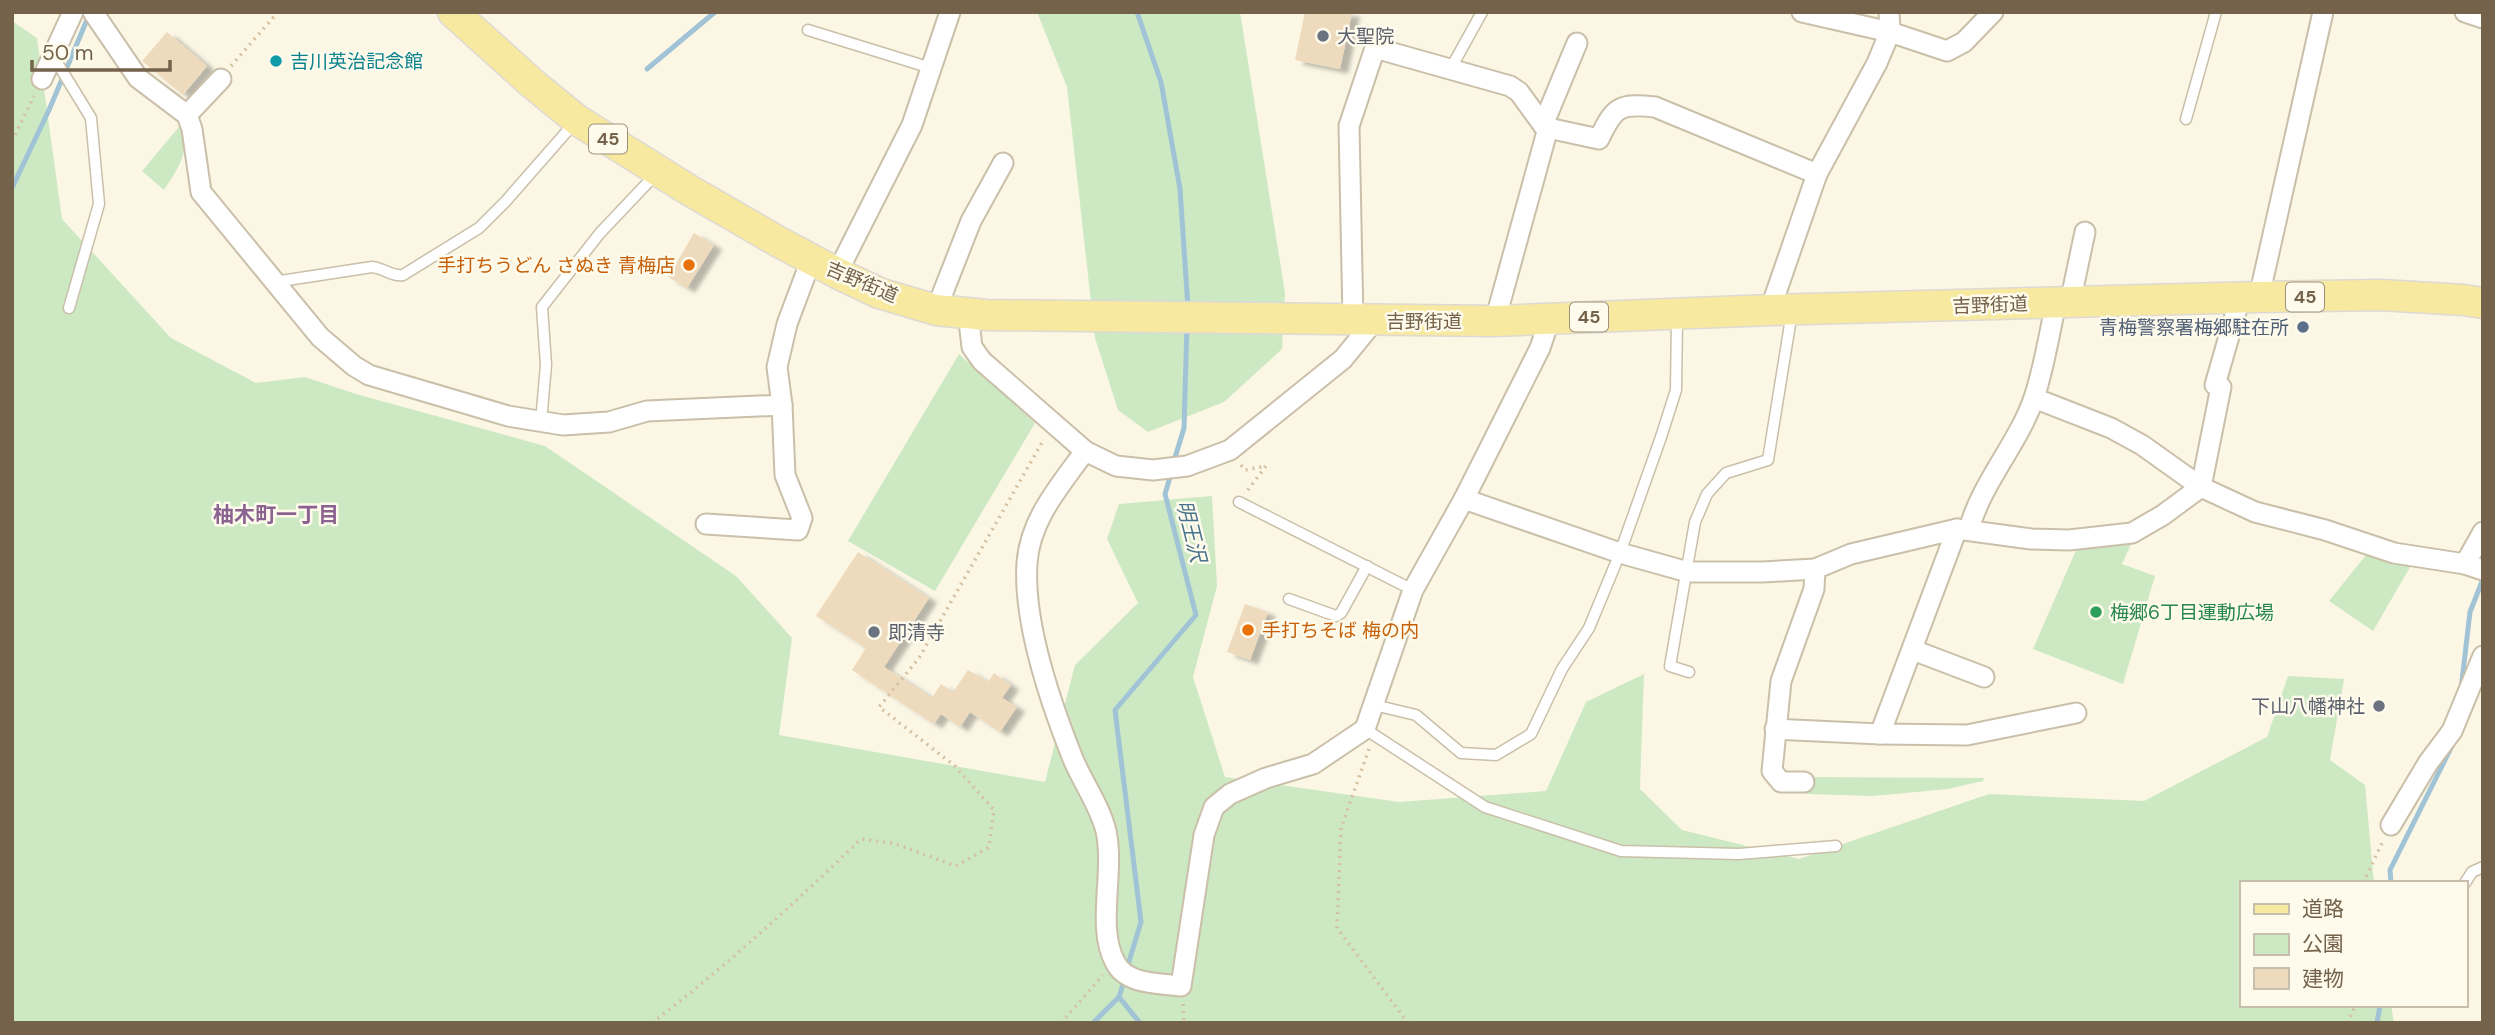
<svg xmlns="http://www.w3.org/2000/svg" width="2495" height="1035" font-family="'DM Sans','Noto Sans JP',sans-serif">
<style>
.green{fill:#cce9c4}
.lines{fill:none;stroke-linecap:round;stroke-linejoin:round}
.stream{stroke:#a1c3d6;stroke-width:5}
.building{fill:#eedabc;filter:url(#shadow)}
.lane-casing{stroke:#cabfa9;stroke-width:13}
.street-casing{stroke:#cabfa9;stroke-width:23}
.primary-casing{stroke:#ded9d4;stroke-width:33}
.path{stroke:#d5c0a1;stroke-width:3.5;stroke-dasharray:2 5;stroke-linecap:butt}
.lane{stroke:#fff;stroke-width:10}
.street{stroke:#fff;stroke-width:19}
.primary{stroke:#f8e9a0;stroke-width:30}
.worship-dot{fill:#6b7280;stroke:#fefbec;stroke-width:2.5}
.culture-dot{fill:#0f9aa8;stroke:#fefbec;stroke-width:2.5}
.food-dot{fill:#e8710a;stroke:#fefbec;stroke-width:2.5}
.service-dot{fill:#5c6f8a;stroke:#fefbec;stroke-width:2.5}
.leisure-dot{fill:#2e9e5b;stroke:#fefbec;stroke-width:2.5}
.labels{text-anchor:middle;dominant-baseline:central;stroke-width:5;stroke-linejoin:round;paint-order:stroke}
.shield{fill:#fefbec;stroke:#9d907b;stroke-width:2}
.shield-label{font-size:18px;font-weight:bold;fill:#74624b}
.worship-label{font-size:19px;fill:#5b616d;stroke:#fefbec;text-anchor:start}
.culture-label{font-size:19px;fill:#0d838f;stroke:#fefbec;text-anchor:start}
.food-label{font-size:19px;fill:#c56008;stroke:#fefbec;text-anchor:end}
.street-label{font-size:19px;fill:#74624b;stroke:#fefbec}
.service-label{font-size:19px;fill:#4e5e75;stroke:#fefbec;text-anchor:end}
.leisure-label{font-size:19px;fill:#27864d;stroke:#fefbec;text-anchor:start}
.neighbourhood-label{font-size:21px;font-weight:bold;fill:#8b6390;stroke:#fefbec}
.water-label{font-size:21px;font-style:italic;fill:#49748d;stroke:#fefbec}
</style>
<defs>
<filter id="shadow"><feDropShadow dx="8" dy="4.5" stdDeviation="2" flood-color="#0004"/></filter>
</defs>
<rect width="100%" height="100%" fill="#fcf7e5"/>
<g class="green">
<polygon points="1037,12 1240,12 1285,293 1282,349 1224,402 1148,432 1118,410 1095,338 1067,87"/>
<polygon points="12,21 37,38 62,219 171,338 256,383 305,377 356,394 545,446 736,576 792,638 779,735 1045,782 1075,665 1138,603 1107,539 1119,504 1212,496 1217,586 1193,677 1225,777 1399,802 1546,791 1586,702 1644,674 1640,789 1682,830 1799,859 1989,794 2144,801 2267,737 2288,676 2344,679 2330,760 2365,785 2374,883 2241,883 2241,1005 2391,1005 2394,1023 12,1023"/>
<path d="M183 122C188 155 181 164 164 190L142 171Z"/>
<polygon points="959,354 1035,423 935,591 848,541"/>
<polygon points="2132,542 2122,564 2155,576 2123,684 2033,649 2077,548"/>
<polygon points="2370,550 2413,562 2373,631 2329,601"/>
<polygon points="1807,777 1984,778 1983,781 1948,789 1873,796 1806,794"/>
</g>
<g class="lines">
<g class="stream">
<polyline points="1137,12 1161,82 1180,189 1188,308"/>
<polyline points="647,69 715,12"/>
<polyline points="12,188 49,110 89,15"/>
<polyline points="1173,464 1184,428 1187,325"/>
<polyline points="2461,689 2470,612 2483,579"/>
<polyline points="2391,883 2390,870 2455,740"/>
<polyline points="1127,968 1141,922 1115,710 1196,615 1165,494 1171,474"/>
<polyline points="1125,978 1119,997 1140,1023"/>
<polyline points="1093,1023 1119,997"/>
<polyline points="2377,1023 2380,1005"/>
</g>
</g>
<g class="building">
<polygon points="1305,12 1352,12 1340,69 1295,60"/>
<polygon points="167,32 207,66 183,95 142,61"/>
<polygon points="694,233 714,245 687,288 668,277"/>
<polygon points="858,552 929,598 884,667 932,698 941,684 953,692 968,670 988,682 994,673 1011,685 1002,698 1017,707 1000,732 970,712 960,727 941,714 934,724 852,670 866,648 816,616"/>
<polygon points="1245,604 1268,612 1250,660 1227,652"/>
</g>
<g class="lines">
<g class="lane-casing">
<g id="lane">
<polyline points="808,30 931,68"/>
<polyline points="53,56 91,118 99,204 69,308"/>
<polyline points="1451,68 1482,12"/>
<polyline points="2186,119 2216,12"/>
<path d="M274 282 372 267C384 268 392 277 403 275L479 228 506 201 576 121"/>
<polyline points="541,422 546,365 542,307 600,233 655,175"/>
<polyline points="1239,502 1413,590"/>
<polyline points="1289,599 1336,616 1341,613 1367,566"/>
<polyline points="1689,672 1670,666 1695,522 1707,494 1726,473 1768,460 1792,312"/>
<polyline points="1374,705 1416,715 1461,753 1496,755 1531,734 1562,669 1589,628 1620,553 1661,437 1676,390 1677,318"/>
<polyline points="1365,729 1485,807 1621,851 1739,854 1836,846"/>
<polyline points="2465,883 2472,872 2483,867"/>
</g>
</g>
<g class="street-casing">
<g id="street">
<polyline points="93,12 138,78 187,115 192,129 201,192 320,337 354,366 369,375 508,416 563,425 609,422 647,411 782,405 777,367 787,324 811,260"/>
<polyline points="1802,12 1890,32 1947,51 1964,42 1993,12"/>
<polyline points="2465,12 2483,18"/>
<polyline points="42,79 73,12"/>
<polyline points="187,115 221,79"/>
<polyline points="1543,125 1577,43"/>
<polyline points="837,273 912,125 950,12"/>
<polyline points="2259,297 2323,12"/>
<polyline points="2070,303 2085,232"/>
<polyline points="936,310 971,221 1003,163"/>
<polyline points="1770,310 1817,174 1877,63 1890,32 1889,12"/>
<polyline points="968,313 972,347 982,361 1085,451 1116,466 1153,470 1187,466 1230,450 1343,359 1374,321"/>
<path d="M1353 320 1349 126 1375 48 1510 86 1519 92 1543 125 1548 128 1599 139C1614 107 1619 103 1655 107L1817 174"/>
<polyline points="1495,321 1548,128"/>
<polyline points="2034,398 2111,428 2142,445 2201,487 2255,512 2325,530 2394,553 2465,564 2483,570"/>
<path d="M1085 451C1060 486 1030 519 1027 563 1023 622 1051 704 1073 759 1083 783 1100 806 1106 831 1115 873 1096 927 1115 962 1126 985 1159 983 1181 986L1204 835 1214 807 1230 794 1266 778 1313 764 1365 729 1413 590 1464 499 1540 348 1550 318"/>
<polyline points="1464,499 1620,553 1688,572 1763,572 1815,569 1851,554 1957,529 2031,539 2069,540 2132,533 2163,515 2201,487 2221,387 2215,385 2240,298"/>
<polyline points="706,524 798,530 802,518 785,475 782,405"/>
<path d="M1969 529C1982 482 2018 444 2034 398 2044 368 2049 335 2056 303"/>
<polyline points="2465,564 2483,532"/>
<polyline points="1913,650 1984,677"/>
<polyline points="1775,729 1880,734 1967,735 2076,713"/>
<polyline points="1880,734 1957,529"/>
<polyline points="1804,782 1781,782 1772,771 1781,681 1814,589 1815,569"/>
<polyline points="2391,825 2428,763 2452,731 2483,656"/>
</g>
</g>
<g class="primary-casing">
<polyline id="primary" points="453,12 533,84 577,120 689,190 779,242 837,273 879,293 936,310 986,315 1495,321 1770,310 2259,297 2381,295 2464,300 2483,303"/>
</g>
<g class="path">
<polyline points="231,66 278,12"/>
<polyline points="12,141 34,96"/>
<polyline points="1241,465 1245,470 1266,466 1247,491"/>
<polyline points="1369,749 1341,828 1337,928 1408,1023"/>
<polyline points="2363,883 2383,841"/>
<polyline points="1183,1004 1184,1023"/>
<path d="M652 1023C726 966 794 904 861 839L893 843 956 866 989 847 994 810 955 766 879 707 919 658 1044 439"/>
<polyline points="1061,1023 1103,975"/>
<polyline points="2347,1023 2356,1005"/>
</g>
<use href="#lane" class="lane"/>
<use href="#street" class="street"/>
<use href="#primary" class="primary"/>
</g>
<g class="worship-dot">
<circle cx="1323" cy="36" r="7"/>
<circle cx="874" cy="632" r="7"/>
<circle cx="2379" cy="706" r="7"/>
</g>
<circle class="culture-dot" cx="276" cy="61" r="7"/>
<g class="food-dot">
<circle cx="689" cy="265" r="7"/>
<circle cx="1248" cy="630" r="7"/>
</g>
<circle class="service-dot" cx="2303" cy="327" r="7"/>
<circle class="leisure-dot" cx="2096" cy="612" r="7"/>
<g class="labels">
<g class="shield">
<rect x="589" y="124.5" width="38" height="29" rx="5"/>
<rect x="2286" y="282.5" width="38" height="29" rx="5"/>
<rect x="1570" y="302.5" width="38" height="29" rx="5"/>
</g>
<g class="shield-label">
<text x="608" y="139">45</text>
<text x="2305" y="297">45</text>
<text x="1589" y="317">45</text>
</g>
<g class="worship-label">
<text x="1337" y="36">大聖院</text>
<text x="888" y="632">即清寺</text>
<text x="2365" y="706" text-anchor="end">下山八幡神社</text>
</g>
<g class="culture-label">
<text x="290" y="61">吉川英治記念館</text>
</g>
<g class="food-label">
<text x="675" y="265">手打ちうどん さぬき 青梅店</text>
<text x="1262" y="630" text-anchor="start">手打ちそば 梅の内</text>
</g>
<g class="street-label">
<text transform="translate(862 282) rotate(23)">吉野街道</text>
<text transform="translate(1990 305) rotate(-2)">吉野街道</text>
<text x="1424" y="321">吉野街道</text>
</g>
<g class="service-label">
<text x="2289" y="327">青梅警察署梅郷駐在所</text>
</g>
<g class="leisure-label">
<text x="2110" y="612">梅郷6丁目運動広場</text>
</g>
<g class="neighbourhood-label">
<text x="276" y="515">柚木町一丁目</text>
</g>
<g class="water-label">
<text transform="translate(1191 531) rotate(76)">明王沢</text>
</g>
</g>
<rect width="2495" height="1035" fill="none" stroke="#74624b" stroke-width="28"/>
<rect x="2240" y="881" width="228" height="126" fill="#fefbec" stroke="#c7beac" stroke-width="2"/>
<rect x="2254" y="904" width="35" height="10" fill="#f8e9a0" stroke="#c7beac" stroke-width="2"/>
<text x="2302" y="916" font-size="21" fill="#74624b">道路</text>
<rect x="2254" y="934" width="35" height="21" fill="#cce9c4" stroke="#c7beac" stroke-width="2"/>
<text x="2302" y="951" font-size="21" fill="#74624b">公園</text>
<rect x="2254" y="968" width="35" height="21" fill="#eedabc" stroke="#c7beac" stroke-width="2"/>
<text x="2302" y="986" font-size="21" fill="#74624b">建物</text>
<path d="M32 60v10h138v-10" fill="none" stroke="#74624b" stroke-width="3.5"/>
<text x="42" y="60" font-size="21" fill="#74624b" stroke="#fefbec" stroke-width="5" paint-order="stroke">50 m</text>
</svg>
